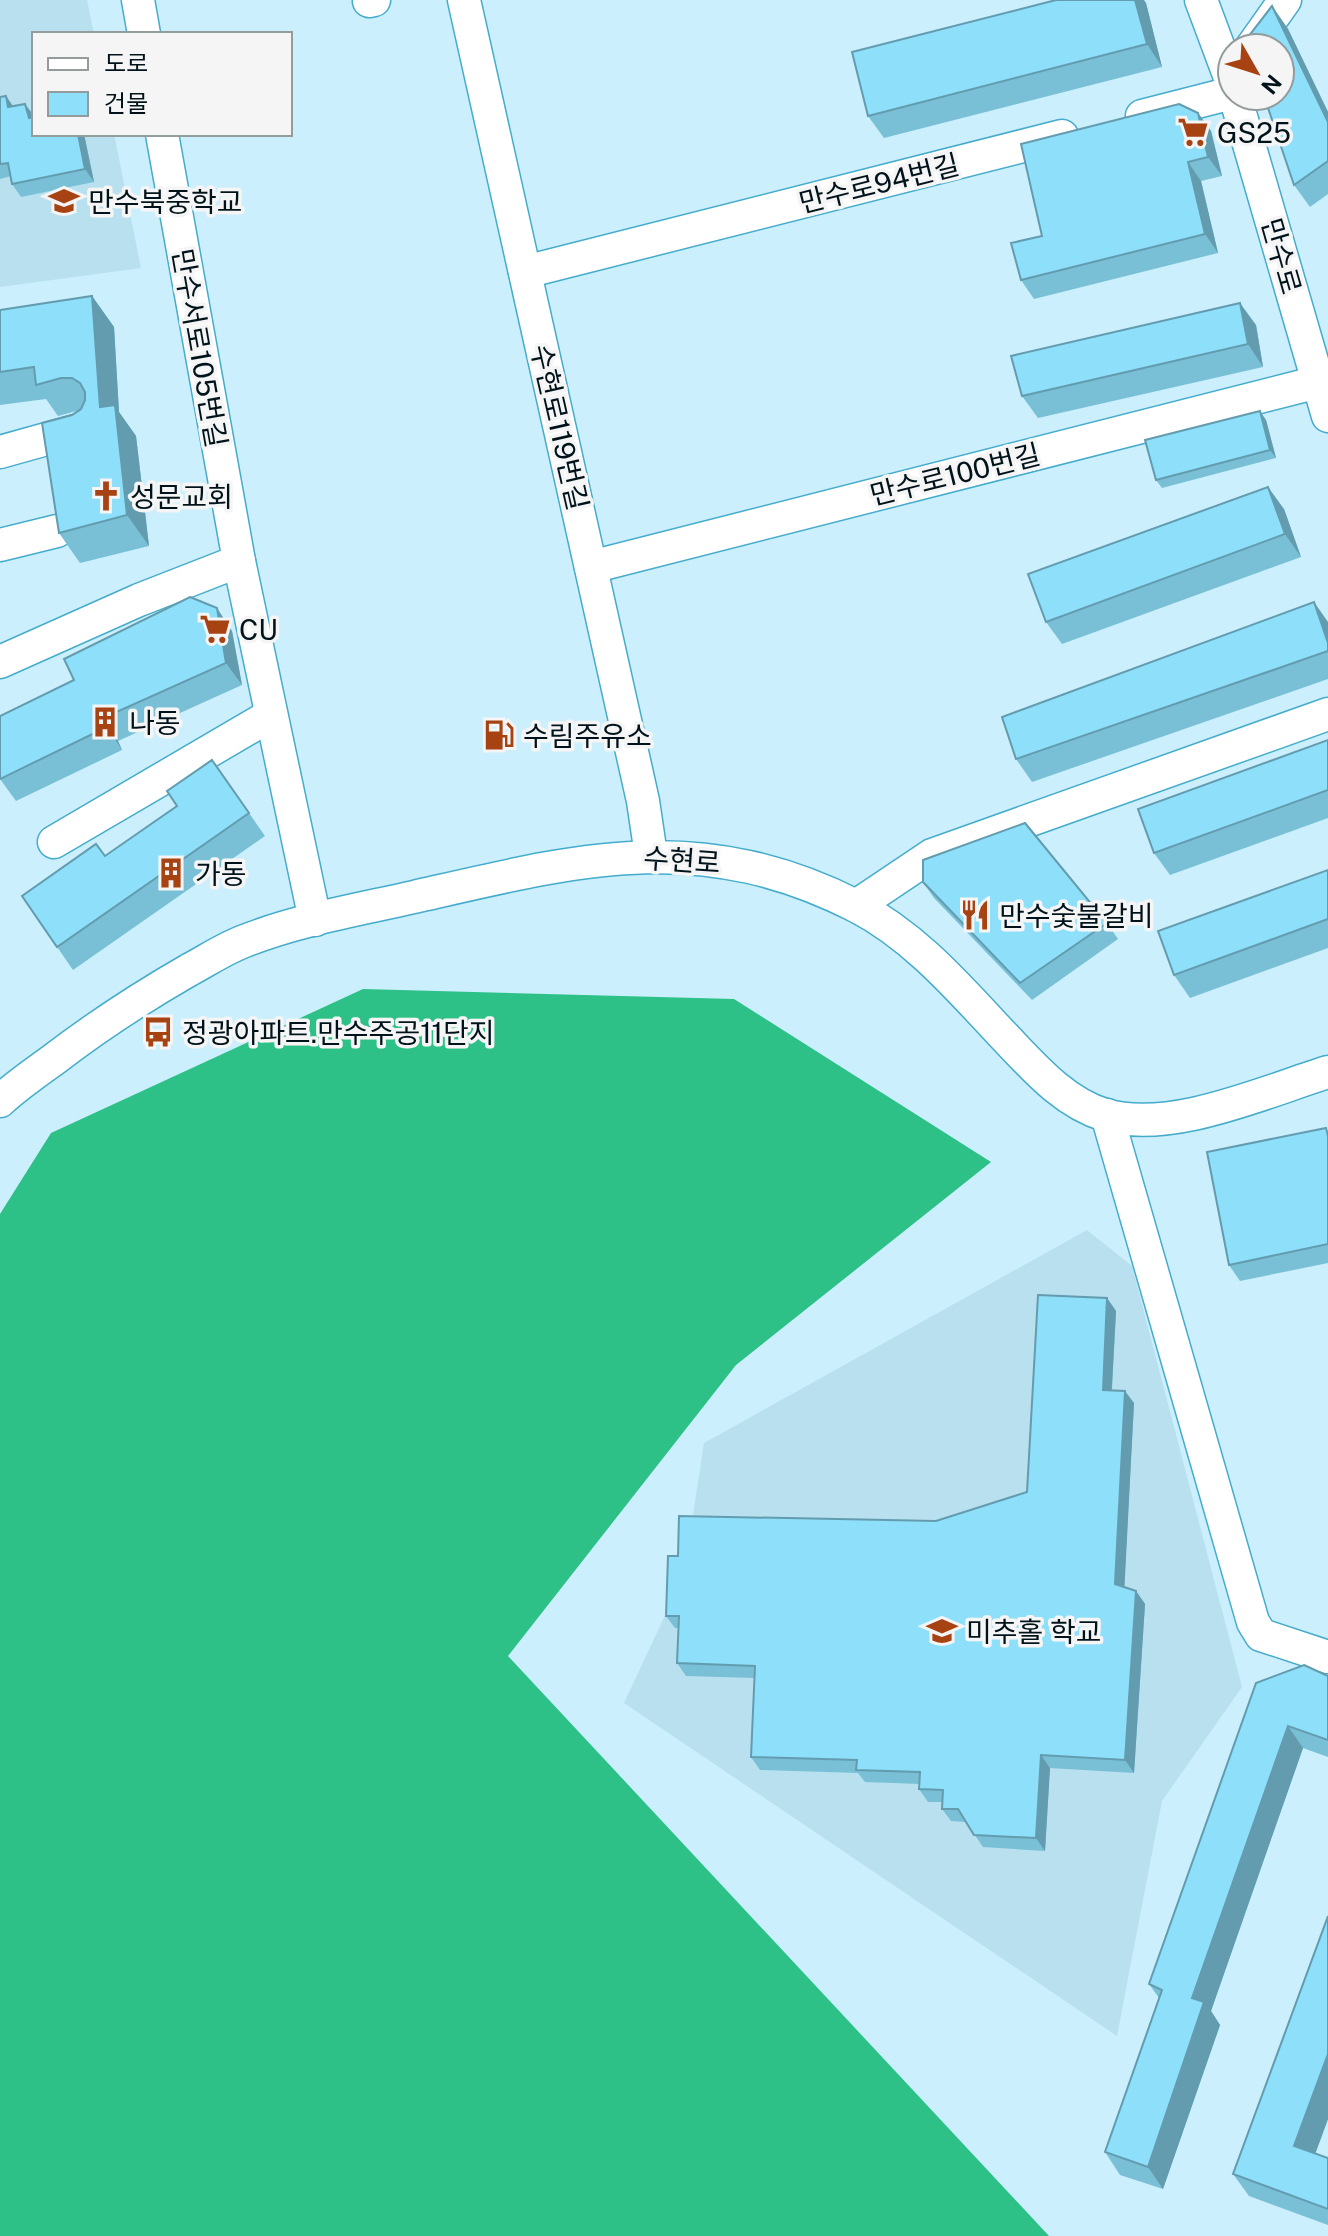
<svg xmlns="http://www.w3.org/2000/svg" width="1328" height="2236" font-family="'Public Sans','Noto Sans KR',sans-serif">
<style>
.built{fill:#b9e0ee}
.forest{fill:#2dc087}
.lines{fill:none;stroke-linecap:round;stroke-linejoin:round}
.minor-casing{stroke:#45accb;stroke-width:35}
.minor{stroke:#fff;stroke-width:32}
.wall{fill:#79c0d7}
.shaded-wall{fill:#639caf}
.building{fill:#8ddffa;stroke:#639caf;stroke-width:2}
.labels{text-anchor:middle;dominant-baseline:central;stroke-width:7;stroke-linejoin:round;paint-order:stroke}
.poi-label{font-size:28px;fill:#00131a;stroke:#f5f5f5;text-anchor:start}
.street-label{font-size:28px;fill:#00131a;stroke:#f5f5f5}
</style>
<rect width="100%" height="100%" fill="#cbeffc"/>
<g class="built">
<polygon points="0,0 87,0 94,34 34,34 34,134 114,134 141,268 0,287"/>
<polygon points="1087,1230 1132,1266 1242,1687 1162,1801 1117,2036 624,1703 684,1575 704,1443"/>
</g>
<polygon class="forest" points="363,989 734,999 991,1162 736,1365 508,1656 1049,2236 0,2236 0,1214 51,1133"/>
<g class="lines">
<g class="minor-casing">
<g id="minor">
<polyline points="138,0 144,34"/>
<polyline points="464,0 643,801 651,855"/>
<polyline points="1201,0 1232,83"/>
<polyline points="369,1 374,0"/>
<polyline points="1251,48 1285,0"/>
<polyline points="1235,96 1328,416"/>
<polyline points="1142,116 1232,93"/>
<polyline points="162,134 239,561 315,920"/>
<polyline points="525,272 1062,136"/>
<polyline points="0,452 86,428"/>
<polyline points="0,545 57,531"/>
<polyline points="591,567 1318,382"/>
<polyline points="0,662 139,600 239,561"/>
<polyline points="54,842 271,715"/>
<polyline points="856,906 932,855 1328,714"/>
<path d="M0 1101C16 1086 35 1073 53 1060 96 1027 142 997 189 970 206 961 224 949 242 942 297 920 357 910 414 897 576 860 698 826 856 906 914 936 957 986 1001 1033 1031 1064 1062 1102 1105 1115 1171 1134 1264 1092 1328 1072"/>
<polyline points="1107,1115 1253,1622 1261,1635 1328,1657"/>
</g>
</g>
<use href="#minor" class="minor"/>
</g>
<g class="wall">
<polygon points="1146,3 1162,67 884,138 868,116"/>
<polygon points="1272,6 1288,29 1328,112 1328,194 1310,207 1294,185"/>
<polygon points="6,96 13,106 25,104 34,116 34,134 84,134 94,182 21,197 12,184 11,176 0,179 0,97"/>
<polygon points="1198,113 1211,131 1222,176 1201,181 1218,253 1034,299 1021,280 1042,236"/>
<polygon points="92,296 114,327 119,412 136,436 149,546 80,563 59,533 72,415 80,410 58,416 46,399 0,405 0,310"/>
<polygon points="1256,325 1263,367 1038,418 1022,396"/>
<polygon points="1266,420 1276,458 1162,488 1156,480"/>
<polygon points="1284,509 1301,557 1062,644 1046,622"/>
<polygon points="1328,622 1328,679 1032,782 1016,759"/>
<polygon points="232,631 242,685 118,741 122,750 16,801 0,779"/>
<polygon points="1328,740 1328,818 1170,875 1154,853"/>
<polygon points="212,760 265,836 73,970 22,896 105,856 177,806"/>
<polygon points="1328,870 1328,948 1190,998 1174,975"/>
<polygon points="923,882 1107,923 1118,939 1032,1000 934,898"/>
<polygon points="1328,1130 1328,1263 1240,1281 1229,1265"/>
<polygon points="1107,1298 1116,1311 1112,1390 1134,1403 1124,1587 1136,1591 1145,1604 1134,1773 1050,1768 1045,1851 983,1847 966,1822 951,1821 942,1809 943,1802 928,1802 919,1789 920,1784 865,1782 858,1773 760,1770 751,1757 755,1678 686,1676 677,1663 679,1628 675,1628 666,1616 678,1556 936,1521 1027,1492"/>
<polygon points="1328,1676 1328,1757 1303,1748 1211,2011 1220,2025 1163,2189 1120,2175 1105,2152 1159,1998 1149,1984 1256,1683"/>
<polygon points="1328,1916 1328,2119 1315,2154 1328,2158 1328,2225 1249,2196 1233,2174"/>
</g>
<g class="shaded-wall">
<polygon points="1135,0 1144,0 1146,3 1162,67 1147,44"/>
<polygon points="1272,6 1288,29 1328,112 1328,122"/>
<polygon points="6,96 14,108 8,107"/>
<polygon points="25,104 34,116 34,126 29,118"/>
<polygon points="1198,113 1211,131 1222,176 1208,157"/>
<polygon points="78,134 84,134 94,182 85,169"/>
<polygon points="1188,162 1201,181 1218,253 1205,234"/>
<polygon points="92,296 114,327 119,412 136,436 149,546 127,515 100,407"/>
<polygon points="1240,303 1256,325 1263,367 1248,344"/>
<polygon points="1260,411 1266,420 1276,458 1270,450"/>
<polygon points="1268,487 1284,509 1301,557 1285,534"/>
<polygon points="1314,602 1328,622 1328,643"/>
<polygon points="217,608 232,631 242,685 226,663"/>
<polygon points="103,718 118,741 122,750 107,727"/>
<polygon points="1107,1298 1116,1311 1111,1402 1103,1390"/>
<polygon points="1125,1391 1134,1403 1124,1596 1115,1584"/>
<polygon points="1136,1591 1145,1604 1134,1773 1125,1760"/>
<polygon points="1288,1726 1303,1748 1211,2011 1220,2025 1163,2189 1148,2167 1192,1998"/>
<polygon points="1041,1755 1050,1768 1045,1851 1036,1838"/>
<polygon points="1328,2054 1328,2119 1310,2168 1294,2146"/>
</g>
<g class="building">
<polygon points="1056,0 1135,0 1147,44 868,116 852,52"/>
<polygon points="1272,6 1328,122 1328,161 1294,185 1264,96 1280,96 1280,48 1247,48 1245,41"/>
<polygon points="6,96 8,107 25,104 29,118 34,117 34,134 78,134 85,169 12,184 8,163 0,164 0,97"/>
<polygon points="1179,104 1198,113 1208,157 1188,162 1205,234 1021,280 1011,243 1042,236 1021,144"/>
<polygon points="92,296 100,407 115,405 127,515 59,533 42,423 72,415 81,409 85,400 85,392 80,383 72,378 61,378 36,385 34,367 0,372 0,310"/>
<polygon points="1240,303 1248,344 1022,396 1011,356"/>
<polygon points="1260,411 1270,450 1156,480 1145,440"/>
<polygon points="1268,487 1285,534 1046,622 1028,574"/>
<polygon points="190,597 217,608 226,663 103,718 107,727 0,779 0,716 74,680 64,659"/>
<polygon points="1314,602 1328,643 1328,651 1016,759 1002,717"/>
<polygon points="1328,740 1328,790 1154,853 1138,809"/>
<polygon points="212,760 249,813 57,947 22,896 96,844 105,856 177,806 167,791"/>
<polygon points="1025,823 1107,923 1020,983 923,882 923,860"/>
<polygon points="1328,870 1328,919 1174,975 1158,931"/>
<polygon points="1326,1128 1328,1136 1328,1244 1229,1265 1207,1152"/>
<polygon points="1038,1295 1107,1298 1103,1390 1125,1391 1115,1584 1136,1591 1125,1760 1041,1755 1036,1838 974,1835 958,1809 942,1809 943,1790 919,1789 920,1772 856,1770 857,1760 751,1757 755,1666 677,1663 679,1616 666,1616 668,1556 678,1556 679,1516 936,1521 1027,1492"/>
<polygon points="1304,1665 1328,1676 1328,1740 1288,1726 1192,1998 1204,2002 1148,2167 1105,2152 1162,1990 1149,1984 1256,1683"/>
<polygon points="1328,1916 1328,2054 1294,2146 1328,2158 1328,2209 1233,2174"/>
</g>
<defs>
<g id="supermarket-bare" transform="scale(2.4)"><path d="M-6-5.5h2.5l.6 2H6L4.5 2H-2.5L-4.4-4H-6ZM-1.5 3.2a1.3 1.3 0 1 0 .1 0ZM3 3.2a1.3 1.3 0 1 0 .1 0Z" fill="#a74213" stroke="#f5f5f5" stroke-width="2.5" paint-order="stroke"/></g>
<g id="school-bare" transform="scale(2.4)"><path d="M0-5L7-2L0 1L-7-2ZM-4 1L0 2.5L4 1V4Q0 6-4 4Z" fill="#a74213" stroke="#f5f5f5" stroke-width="2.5" paint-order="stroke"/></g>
<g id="church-bare" transform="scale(2.4)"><path d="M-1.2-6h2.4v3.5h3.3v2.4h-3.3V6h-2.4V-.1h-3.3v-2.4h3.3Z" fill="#a74213" stroke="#f5f5f5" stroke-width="2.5" paint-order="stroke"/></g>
<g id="building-bare" transform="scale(2.4)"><path d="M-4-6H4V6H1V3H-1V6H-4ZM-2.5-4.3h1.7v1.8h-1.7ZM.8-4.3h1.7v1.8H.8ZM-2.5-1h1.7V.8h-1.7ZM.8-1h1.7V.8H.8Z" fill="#a74213" stroke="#f5f5f5" stroke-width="2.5" paint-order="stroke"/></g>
<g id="fuel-bare" transform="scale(2.4)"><path d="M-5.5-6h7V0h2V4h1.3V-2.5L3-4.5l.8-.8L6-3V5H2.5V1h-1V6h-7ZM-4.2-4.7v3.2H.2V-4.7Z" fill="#a74213" stroke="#f5f5f5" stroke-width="2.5" paint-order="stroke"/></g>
<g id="restaurant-bare" transform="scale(2.4)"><path d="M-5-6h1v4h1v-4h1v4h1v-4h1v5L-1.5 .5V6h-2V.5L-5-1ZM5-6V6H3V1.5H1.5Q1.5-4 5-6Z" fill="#a74213" stroke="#f5f5f5" stroke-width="2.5" paint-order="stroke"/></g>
<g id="bus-bare" transform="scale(2.4)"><path d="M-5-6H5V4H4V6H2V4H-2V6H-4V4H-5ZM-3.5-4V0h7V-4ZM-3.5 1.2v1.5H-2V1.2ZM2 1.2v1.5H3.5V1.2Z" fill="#a74213" stroke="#f5f5f5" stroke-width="2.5" paint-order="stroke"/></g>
</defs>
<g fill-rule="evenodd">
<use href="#supermarket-bare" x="1193" y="132"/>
<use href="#school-bare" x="64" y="201"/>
<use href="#church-bare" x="106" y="496"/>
<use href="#supermarket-bare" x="215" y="629"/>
<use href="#building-bare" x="105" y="722"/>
<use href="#fuel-bare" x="499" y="735"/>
<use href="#building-bare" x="171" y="873"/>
<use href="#restaurant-bare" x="975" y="915"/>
<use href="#bus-bare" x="158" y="1032"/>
<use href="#school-bare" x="942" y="1631"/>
</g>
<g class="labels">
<g class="poi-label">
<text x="1217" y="132">GS25</text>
<text x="88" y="201">만수북중학교</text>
<text x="130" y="496">성문교회</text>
<text x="239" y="629">CU</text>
<text x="129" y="722">나동</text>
<text x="523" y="735">수림주유소</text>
<text x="195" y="873">가동</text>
<text x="999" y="915">만수숯불갈비</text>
<text x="182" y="1032">정광아파트.만수주공11단지</text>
<text x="966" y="1631">미추홀 학교</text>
</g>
<g class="street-label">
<text transform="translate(879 183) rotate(-14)">만수로94번길</text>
<text transform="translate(1282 256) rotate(74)">만수로</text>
<text transform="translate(200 348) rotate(80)">만수서로105번길</text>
<text transform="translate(560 427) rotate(77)">수현로119번길</text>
<text transform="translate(955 474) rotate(-14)">만수로100번길</text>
<text transform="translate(682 860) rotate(4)">수현로</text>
</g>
</g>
<rect x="32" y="32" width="260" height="104" fill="#f5f5f5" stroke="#939b9d" stroke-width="2"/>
<rect x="48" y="58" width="40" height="12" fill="#ffffff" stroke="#939b9d" stroke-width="2"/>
<text x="104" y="72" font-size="24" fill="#00131a">도로</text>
<rect x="48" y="92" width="40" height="24" fill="#8ddffa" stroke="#939b9d" stroke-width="2"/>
<text x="104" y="112" font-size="24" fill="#00131a">건물</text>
<g transform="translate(1256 72) rotate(129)"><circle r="38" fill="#f5f5f5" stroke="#939b9d" stroke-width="2"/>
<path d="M0-6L14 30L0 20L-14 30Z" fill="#a74213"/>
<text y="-12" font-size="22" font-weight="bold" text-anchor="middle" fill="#00131a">N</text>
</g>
</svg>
